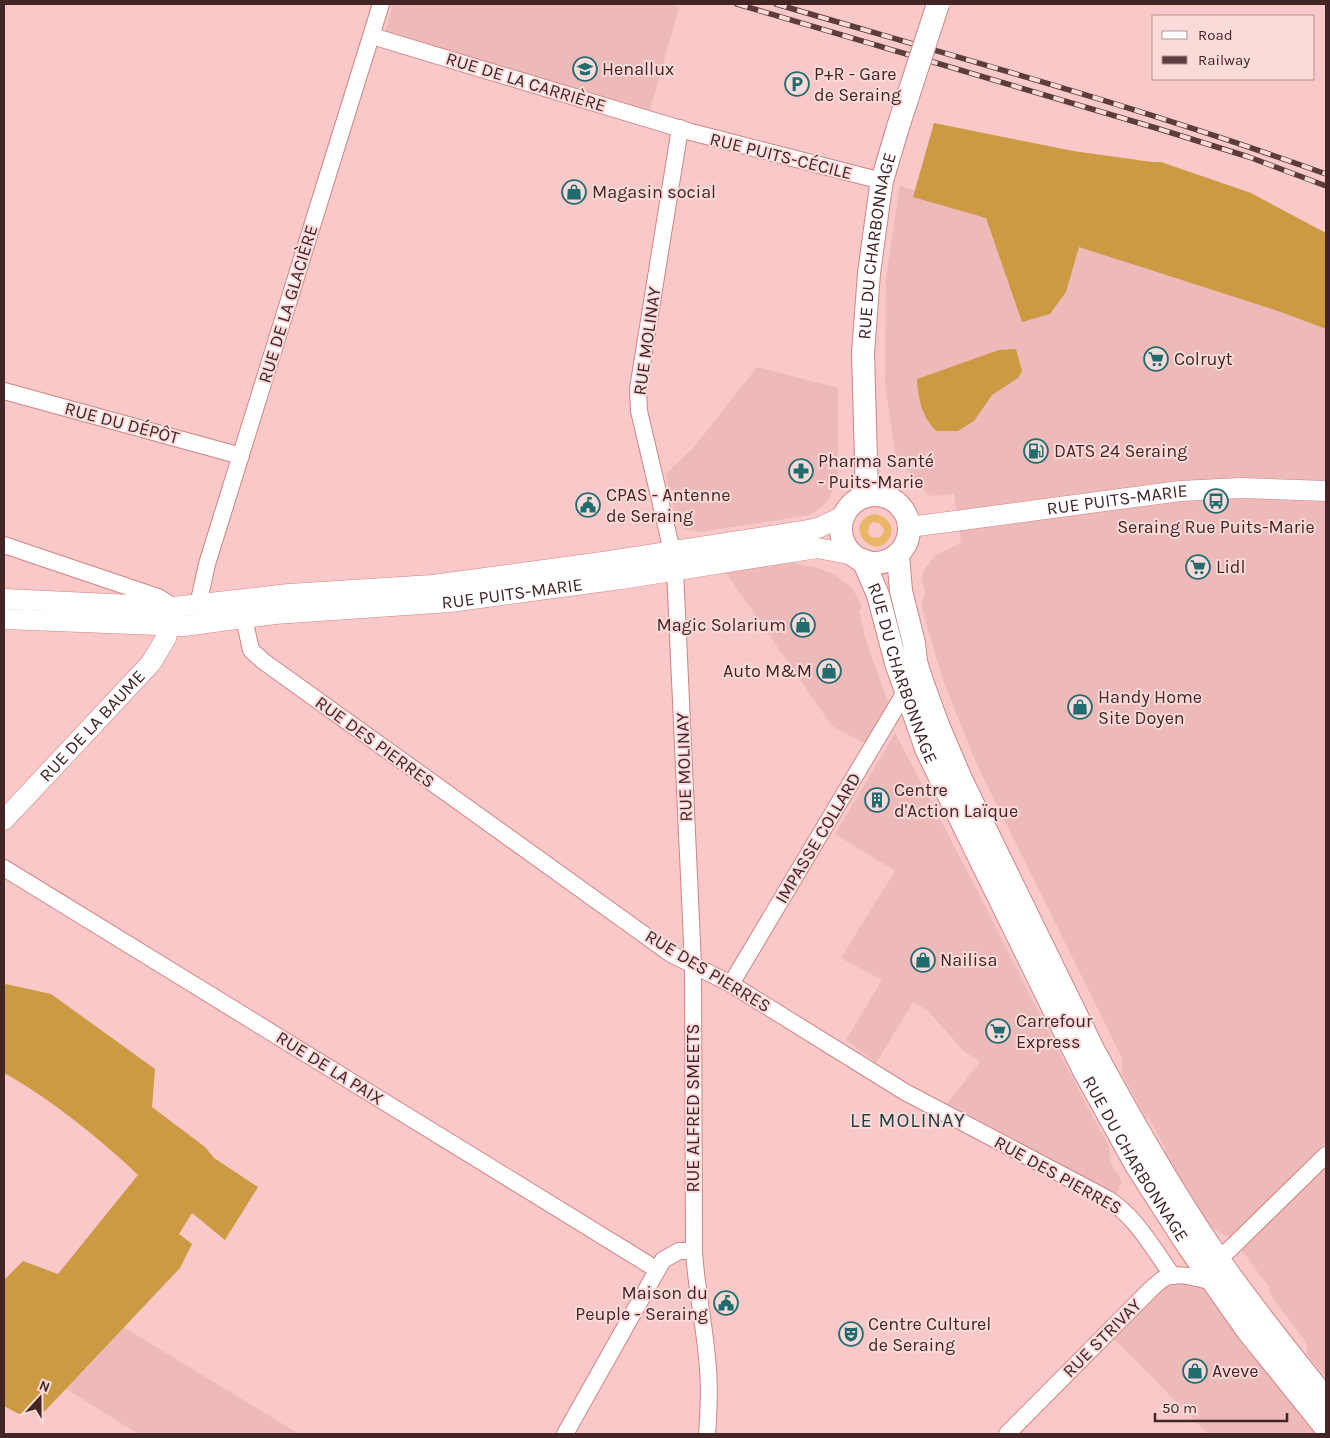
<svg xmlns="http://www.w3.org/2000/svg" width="1330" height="1438" font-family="Karla,sans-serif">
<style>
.built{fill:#edb9b9}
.green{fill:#e9b765;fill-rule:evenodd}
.forest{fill:#cb9a43}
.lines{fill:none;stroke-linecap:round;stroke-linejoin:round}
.minor-casing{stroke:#cf8586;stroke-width:18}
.tertiary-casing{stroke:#cf8586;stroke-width:21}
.secondary-casing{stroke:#cf8586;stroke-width:24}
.minor{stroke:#fff;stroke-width:16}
.tertiary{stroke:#fff;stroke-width:20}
.secondary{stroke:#fff;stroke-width:22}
.rail-casing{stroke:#5d3c3d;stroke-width:5.5}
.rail{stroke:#fbdada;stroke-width:4;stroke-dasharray:11;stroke-linecap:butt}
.secondary-bridge-casing{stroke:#cf8586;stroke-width:24;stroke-linecap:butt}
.secondary-bridge{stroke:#fff;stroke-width:22}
.labels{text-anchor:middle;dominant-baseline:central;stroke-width:4;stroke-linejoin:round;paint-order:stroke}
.poi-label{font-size:18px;fill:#432526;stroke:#fbdada;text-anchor:start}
.street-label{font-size:18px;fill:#432526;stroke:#fbdada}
.quarter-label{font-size:20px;letter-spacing:1px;fill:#1d3f41;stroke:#fbdada}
</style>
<rect width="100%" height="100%" fill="#f9c8c8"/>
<g class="built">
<polygon points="393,4 670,4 679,7 650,111 385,32"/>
<polygon points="900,186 1249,298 1326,328 1326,1142 1230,1238 1212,1228 1164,1152 1166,1150 1148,1117 1146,1118 1122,1074 1122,1058 974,758 943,680 921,605 925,594 922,578 923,571 936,555 961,543 954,494 935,496 928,495 896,457 885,384 886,277"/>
<polygon points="757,367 838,388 838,476 828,501 811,515 699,532 687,530 676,521 666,474 695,446"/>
<polygon points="787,558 796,564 818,568 833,574 852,588 860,602 862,609 859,610 866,641 889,705 866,744 832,726 722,567"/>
<polygon points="895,733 974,884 1067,1068 1109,1147 1110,1162 1122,1181 1115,1196 945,1106 980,1062 963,1050 927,1010 913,1002 876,1063 846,1040 882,980 841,958 895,871 835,834"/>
<polygon points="1326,1168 1326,1377 1308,1356 1306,1342 1270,1294 1269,1287 1241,1249"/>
<polygon points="1183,1283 1205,1289 1323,1434 1208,1434 1111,1336 1164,1287"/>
<polygon points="105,1317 138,1336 299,1434 139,1434 129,1428 63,1387"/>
</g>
<path class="green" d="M874 514C886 515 897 527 889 539 872 563 841 522 874 514ZM873 522 879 523 884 529 883 534 879 538 871 537 868 533 869 525Z"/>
<g class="forest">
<polygon points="934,123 1073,151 1152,162 1161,162 1251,193 1326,233 1326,329 1281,312 1079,247 1066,292 1050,314 1022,322 986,218 913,197"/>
<path d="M1016 349 1022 371 1018 378 992 395 974 421 958 431H936C922 417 918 399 917 379L999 350Z"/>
<path d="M6 984 51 994 155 1069 152 1107 205 1147 214 1158 258 1187 225 1240 192 1213 179 1234 192 1244 180 1268 45 1411 19 1414 4 1406V1280L23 1261 58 1274 138 1175C102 1140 48 1097 4 1073V987Z"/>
</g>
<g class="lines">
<g class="minor-casing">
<g id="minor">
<polyline points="372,36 691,132 882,181"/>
<polyline points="4,391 241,456"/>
<polyline points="4,545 158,597 172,606"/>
<polyline points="672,551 639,411 638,389 680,128"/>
<path d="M675 570 693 964 694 1251C696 1287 704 1322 707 1358 710 1383 709 1409 707 1434"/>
<polyline points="198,605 207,564 381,4"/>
<path d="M244 618 251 650 263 661 671 954 731 984 905 1092 1108 1199C1137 1218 1153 1249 1173 1276"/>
<polyline points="4,868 656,1269"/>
<polyline points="731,984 905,692"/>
<polyline points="1218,1258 1229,1250 1326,1155"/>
<polyline points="565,1434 663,1260 679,1251 694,1251"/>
<path d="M1007 1434 1151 1289C1156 1285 1161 1279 1167 1277 1181 1272 1200 1279 1213 1282"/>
</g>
</g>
<g class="tertiary-casing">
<g id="tertiary">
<path id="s1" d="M910 527 1180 491 1241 488 1326 491"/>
<polyline points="4,599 174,607 289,594 433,585 603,562 803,531 818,528 844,516"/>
<path id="s2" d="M4 619 184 626 275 614 450 602 621 579 817 548 854 555"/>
<path id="s3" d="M4 820 151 663 166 638 169 626"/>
</g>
</g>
<g class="secondary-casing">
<g id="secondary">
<circle cx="875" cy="529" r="34"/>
<path id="s4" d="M867 496 863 353 869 273 879 200 882 181 898 127"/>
<path d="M898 555 901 591 914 643 916 662 922 681 938 725 961 779 1094 1051C1132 1121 1172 1191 1217 1257 1251 1306 1288 1352 1326 1399"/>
<path id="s5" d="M863 560 878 595 896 663 927 751 1083 1069 1136 1165 1188 1246 1247 1330 1326 1428"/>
</g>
</g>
<use href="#minor" class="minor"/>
<use href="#tertiary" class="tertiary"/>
<use href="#secondary" class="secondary"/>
<g class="rail-casing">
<g id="rail">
<polyline points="737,4 1156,128 1249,157 1326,186"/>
<path d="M776 4C960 58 1146 109 1326 174"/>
</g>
</g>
<use href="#rail" class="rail"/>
<g class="secondary-bridge-casing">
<polyline id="secondary-bridge" points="898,127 938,4"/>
</g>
<use href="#secondary-bridge" class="secondary-bridge"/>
</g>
<defs>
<g id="university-ring" transform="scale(1.25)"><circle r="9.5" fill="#fbdada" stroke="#206c6f" stroke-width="1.5"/><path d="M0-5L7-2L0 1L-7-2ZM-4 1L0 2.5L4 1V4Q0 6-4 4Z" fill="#206c6f"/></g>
<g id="parking-ring" transform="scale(1.25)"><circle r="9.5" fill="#fbdada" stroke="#206c6f" stroke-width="1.5"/><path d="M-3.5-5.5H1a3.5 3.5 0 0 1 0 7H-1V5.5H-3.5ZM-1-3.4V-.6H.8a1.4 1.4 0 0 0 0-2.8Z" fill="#206c6f"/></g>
<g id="shop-ring" transform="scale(1.25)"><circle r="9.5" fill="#fbdada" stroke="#206c6f" stroke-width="1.5"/><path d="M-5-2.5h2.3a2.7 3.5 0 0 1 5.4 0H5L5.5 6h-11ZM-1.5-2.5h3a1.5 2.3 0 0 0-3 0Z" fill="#206c6f"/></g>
<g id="supermarket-ring" transform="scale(1.25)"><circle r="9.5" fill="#fbdada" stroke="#206c6f" stroke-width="1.5"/><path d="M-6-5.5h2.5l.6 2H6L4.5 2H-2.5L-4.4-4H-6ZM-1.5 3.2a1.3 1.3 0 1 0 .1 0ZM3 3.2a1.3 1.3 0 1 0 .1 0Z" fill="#206c6f"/></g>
<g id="fuel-ring" transform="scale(1.25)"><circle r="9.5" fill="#fbdada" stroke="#206c6f" stroke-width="1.5"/><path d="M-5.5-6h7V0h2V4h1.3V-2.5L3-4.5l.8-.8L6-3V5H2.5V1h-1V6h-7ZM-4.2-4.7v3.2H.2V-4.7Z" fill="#206c6f"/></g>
<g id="pharmacy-ring" transform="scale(1.25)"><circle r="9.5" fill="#fbdada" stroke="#206c6f" stroke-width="1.5"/><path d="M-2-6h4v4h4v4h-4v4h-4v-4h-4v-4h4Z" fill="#206c6f"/></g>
<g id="bus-ring" transform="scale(1.25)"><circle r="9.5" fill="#fbdada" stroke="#206c6f" stroke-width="1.5"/><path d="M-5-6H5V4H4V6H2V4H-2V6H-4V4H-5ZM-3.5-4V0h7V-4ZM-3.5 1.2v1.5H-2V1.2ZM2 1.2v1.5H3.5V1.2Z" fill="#206c6f"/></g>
<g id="civic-ring" transform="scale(1.25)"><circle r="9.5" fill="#fbdada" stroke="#206c6f" stroke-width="1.5"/><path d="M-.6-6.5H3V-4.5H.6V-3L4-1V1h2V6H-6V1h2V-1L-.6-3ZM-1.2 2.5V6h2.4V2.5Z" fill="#206c6f"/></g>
<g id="building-ring" transform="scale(1.25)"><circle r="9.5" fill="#fbdada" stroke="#206c6f" stroke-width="1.5"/><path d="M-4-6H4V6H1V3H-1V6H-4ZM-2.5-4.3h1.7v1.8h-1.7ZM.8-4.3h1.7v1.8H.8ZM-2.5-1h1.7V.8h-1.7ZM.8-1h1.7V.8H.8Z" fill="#206c6f"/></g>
<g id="theatre-ring" transform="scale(1.25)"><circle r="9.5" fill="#fbdada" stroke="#206c6f" stroke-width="1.5"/><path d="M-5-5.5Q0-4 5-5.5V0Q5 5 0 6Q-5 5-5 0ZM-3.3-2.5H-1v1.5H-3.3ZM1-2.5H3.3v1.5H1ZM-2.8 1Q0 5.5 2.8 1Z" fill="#206c6f"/></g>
</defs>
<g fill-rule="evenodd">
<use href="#university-ring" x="585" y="69"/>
<use href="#parking-ring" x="797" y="84"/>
<use href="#shop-ring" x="574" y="192"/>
<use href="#supermarket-ring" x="1156" y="359"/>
<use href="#fuel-ring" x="1036" y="451"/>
<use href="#pharmacy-ring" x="801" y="471"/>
<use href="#bus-ring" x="1216" y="501"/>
<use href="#civic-ring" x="588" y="505"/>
<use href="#supermarket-ring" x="1198" y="567"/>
<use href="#shop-ring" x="803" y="625"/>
<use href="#shop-ring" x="829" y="671"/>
<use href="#shop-ring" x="1080" y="707"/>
<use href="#building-ring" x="877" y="800"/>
<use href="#shop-ring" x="923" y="960"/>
<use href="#supermarket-ring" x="998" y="1031"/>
<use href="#civic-ring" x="726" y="1303"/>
<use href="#theatre-ring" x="851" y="1334"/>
<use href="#shop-ring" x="1195" y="1371"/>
</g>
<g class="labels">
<g class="poi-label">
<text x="602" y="69">Henallux</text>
<text x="814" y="74">P+R - Gare<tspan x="814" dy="21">de Seraing</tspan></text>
<text x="592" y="192">Magasin social</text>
<text x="1174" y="359">Colruyt</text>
<text x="1054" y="451">DATS 24 Seraing</text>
<text x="818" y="461">Pharma Santé<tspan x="818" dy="21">- Puits-Marie</tspan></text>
<text x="606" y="495">CPAS - Antenne<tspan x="606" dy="21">de Seraing</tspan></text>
<text x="1216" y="527" text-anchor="middle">Seraing Rue Puits-Marie</text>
<text x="1216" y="567">Lidl</text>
<text x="786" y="625" text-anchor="end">Magic Solarium</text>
<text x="812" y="671" text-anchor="end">Auto M&amp;M</text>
<text x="1098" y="697">Handy Home<tspan x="1098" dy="21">Site Doyen</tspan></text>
<text x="894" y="790">Centre<tspan x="894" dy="21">d'Action Laïque</tspan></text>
<text x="940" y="960">Nailisa</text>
<text x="1016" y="1021">Carrefour<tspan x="1016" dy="21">Express</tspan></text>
<text x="708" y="1293" text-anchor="end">Maison du<tspan x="708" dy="21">Peuple - Seraing</tspan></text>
<text x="868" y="1324">Centre Culturel<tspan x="868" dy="21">de Seraing</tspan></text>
<text x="1212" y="1371">Aveve</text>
</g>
<g class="street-label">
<text transform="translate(526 82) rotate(17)">RUE DE LA CARRIÈRE</text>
<text transform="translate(781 156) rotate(14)">RUE PUITS-CÉCILE</text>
<text stroke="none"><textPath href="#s4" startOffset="251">RUE DU CHARBONNAGE</textPath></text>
<text transform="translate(288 304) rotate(-73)">RUE DE LA GLACIÈRE</text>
<text transform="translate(647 341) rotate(-82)">RUE MOLINAY</text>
<text transform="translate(122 423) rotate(15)">RUE DU DÉPÔT</text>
<text stroke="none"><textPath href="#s1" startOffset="209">RUE PUITS-MARIE</textPath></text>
<text stroke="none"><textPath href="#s2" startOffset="510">RUE PUITS-MARIE</textPath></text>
<text stroke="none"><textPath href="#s5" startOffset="120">RUE DU CHARBONNAGE</textPath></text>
<text stroke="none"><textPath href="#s3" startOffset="129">RUE DE LA BAUME</textPath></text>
<text transform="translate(375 742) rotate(36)">RUE DES PIERRES</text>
<text transform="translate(684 767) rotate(-92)">RUE MOLINAY</text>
<text transform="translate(818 838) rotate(-59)">IMPASSE COLLARD</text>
<text transform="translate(708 971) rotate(31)">RUE DES PIERRES</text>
<text transform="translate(330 1068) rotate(32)">RUE DE LA PAIX</text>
<text transform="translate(693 1108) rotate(-90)">RUE ALFRED SMEETS</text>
<text stroke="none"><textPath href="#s5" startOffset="660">RUE DU CHARBONNAGE</textPath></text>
<text transform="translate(1058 1175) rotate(29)">RUE DES PIERRES</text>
<text transform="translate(1102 1338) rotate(-45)">RUE STRIVAY</text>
</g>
<g class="quarter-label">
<text x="908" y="1120">LE MOLINAY</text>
</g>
</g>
<rect width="1330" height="1438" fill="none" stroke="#432526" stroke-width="10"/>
<rect x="1152" y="15" width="162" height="65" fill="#fbdada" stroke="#b19292"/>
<rect x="1162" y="31" width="25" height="8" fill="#ffffff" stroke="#b19292"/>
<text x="1198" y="40" font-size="15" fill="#432526">Road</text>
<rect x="1162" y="56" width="25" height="8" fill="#5d3c3d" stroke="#b19292"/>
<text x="1198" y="65" font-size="15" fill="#432526">Railway</text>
<g transform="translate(40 1398) rotate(21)" stroke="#fbdada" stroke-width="4" paint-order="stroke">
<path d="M0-4L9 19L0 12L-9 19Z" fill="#432526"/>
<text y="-8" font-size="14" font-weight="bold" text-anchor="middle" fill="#432526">N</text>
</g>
<path d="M1155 1413v8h132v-8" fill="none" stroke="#432526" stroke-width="2.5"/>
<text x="1162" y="1413" font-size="15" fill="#432526" stroke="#fbdada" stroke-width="4" paint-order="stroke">50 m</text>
</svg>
